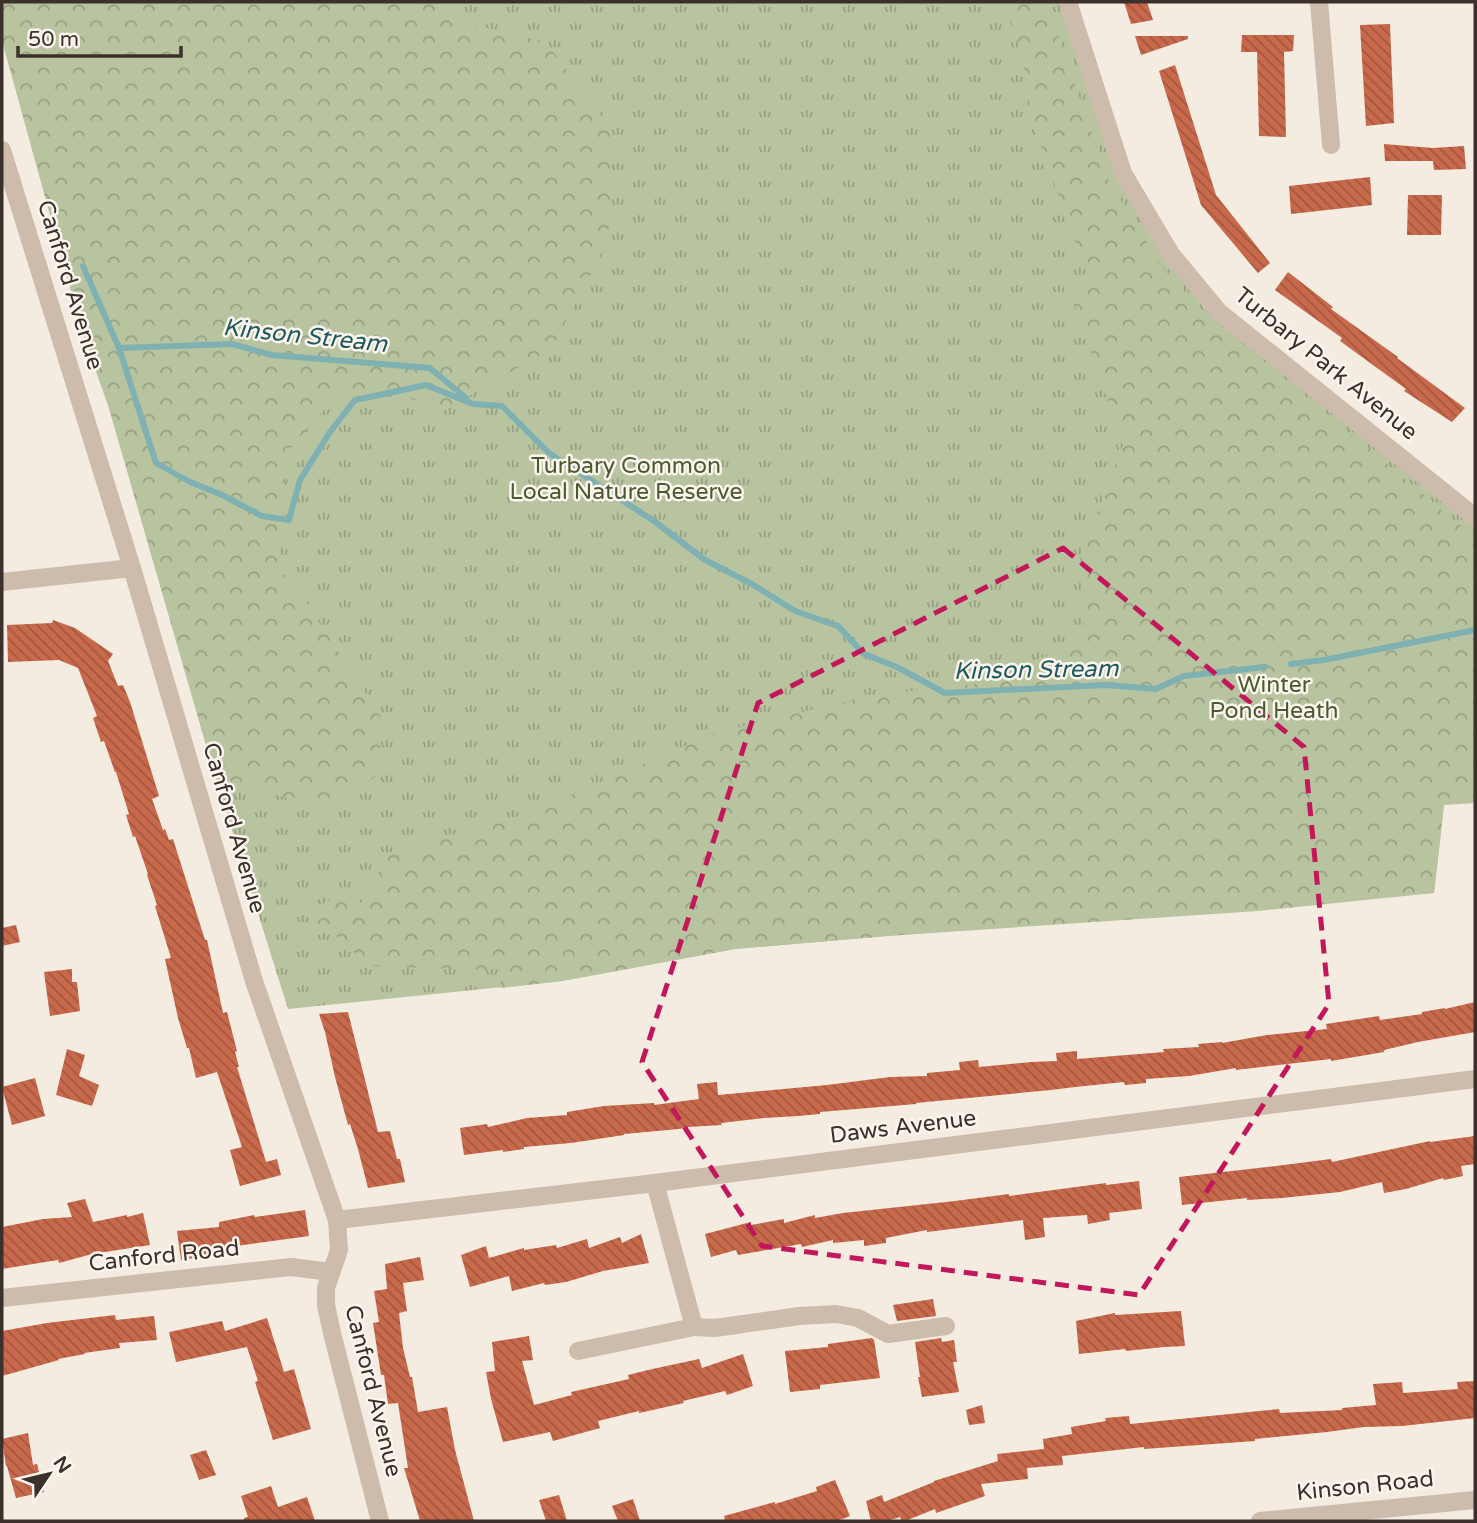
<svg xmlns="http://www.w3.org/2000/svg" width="1477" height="1523" font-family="'Varela Round',sans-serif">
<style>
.grass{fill:url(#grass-tufts)}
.forest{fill:url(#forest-crowns)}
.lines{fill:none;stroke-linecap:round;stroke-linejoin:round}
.stream{stroke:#7fb0b2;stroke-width:6}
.building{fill:url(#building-back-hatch)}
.minor{stroke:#cdbbac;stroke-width:18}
.marked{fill:none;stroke:#c2185b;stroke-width:5;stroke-dasharray:14 9;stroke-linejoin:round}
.labels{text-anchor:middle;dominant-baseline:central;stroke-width:5;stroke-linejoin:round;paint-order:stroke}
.street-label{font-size:23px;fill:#3b302b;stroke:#fbf5ee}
.park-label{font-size:23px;fill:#4a5a2e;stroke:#fbf5ee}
.water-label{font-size:24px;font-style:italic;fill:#1f5a5e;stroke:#fbf5ee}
</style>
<defs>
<pattern id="grass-tufts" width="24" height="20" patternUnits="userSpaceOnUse" patternTransform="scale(1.75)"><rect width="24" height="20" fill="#b8c4a0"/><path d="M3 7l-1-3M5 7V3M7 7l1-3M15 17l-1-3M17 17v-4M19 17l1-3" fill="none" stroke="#97a083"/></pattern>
<pattern id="forest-crowns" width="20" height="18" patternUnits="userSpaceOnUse" patternTransform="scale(1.75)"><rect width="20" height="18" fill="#b8c4a0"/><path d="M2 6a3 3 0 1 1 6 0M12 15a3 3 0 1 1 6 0" fill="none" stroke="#97a083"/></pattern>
<pattern id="building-back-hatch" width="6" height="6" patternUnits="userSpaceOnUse" patternTransform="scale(1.75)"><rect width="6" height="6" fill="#c8694b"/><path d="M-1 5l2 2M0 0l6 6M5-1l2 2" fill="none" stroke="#a4573f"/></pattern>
</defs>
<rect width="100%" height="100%" fill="#f4ebe1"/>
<polygon class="grass" points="2,2 1068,2 1123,173 1219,312 1475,517 1475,803 1444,805 1434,893 887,936 735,949 562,981 288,1009 215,776 109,408 82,331 2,40"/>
<g class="forest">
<polygon points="2,2 454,2 465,23 546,42 613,132 608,241 552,348 443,411 385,389 333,400 287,452 279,569 298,590 381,717 379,774 327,811 215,776 109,408 82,331 2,40"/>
<polygon points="1003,2 1047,2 1107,178 1162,267 1218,328 1386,463 1463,528 1475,542 1475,801 1444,805 1434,893 1258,911 887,936 735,949 562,981 501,988 501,968 484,970 368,966 338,937 320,931 312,915 317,907 337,896 357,910 389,855 529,813 715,733 868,696 998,681 1084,634 1080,559 1123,445 1072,298 1087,273 1048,167 1028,106 1022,56"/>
</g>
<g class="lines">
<g class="stream">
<polyline points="83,266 119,348 156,463 190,482 220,494 262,516 289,520 300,480 330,432 355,400 426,385 473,404 502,406 549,453 654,521 705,560 752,584 795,611 838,626 864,654 897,667 945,693 1105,685 1156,689 1184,676 1265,667"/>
<polyline points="119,348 232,344 272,355 430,368 466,398"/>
<polyline points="1291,664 1324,660 1475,630"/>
</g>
</g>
<g class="building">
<polygon points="1124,2 1147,2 1153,20 1131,24"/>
<polygon points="1390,24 1394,123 1366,126 1360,25"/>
<polygon points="1242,35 1294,35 1293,51 1284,52 1286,137 1259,136 1257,52 1241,52"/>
<polygon points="1135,36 1188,36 1188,39 1141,55"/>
<polygon points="1175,65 1216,195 1270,263 1258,273 1201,205 1159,71"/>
<polygon points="1384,144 1433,148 1464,146 1466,169 1434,170 1433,161 1385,161"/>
<polygon points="1370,177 1372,205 1291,214 1289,186"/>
<polygon points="1408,195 1442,195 1441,235 1407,235"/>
<polygon points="1288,272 1333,307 1331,309 1398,357 1397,358 1465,408 1452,422 1404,391 1406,389 1340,341 1342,338 1275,290"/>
<polygon points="53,620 75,628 113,654 108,661 118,686 123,685 130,702 159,796 152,799 163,830 165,829 169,840 173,839 205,940 207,940 223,1013 227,1012 237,1051 235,1052 239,1067 237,1067 266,1162 277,1159 281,1175 240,1186 230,1150 242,1147 217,1072 196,1078 189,1048 187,1048 178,1018 165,959 171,958 155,906 157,905 147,875 148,874 135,836 133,837 126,815 129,814 116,772 115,772 104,741 101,742 93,718 97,716 78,668 59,660 8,662 7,625 52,623"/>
<polygon points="16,925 20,942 2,946 2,928"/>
<polygon points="72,969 72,982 77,982 80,1011 50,1016 44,972"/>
<polygon points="1475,1002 1475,1032 1418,1042 1384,1050 1384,1052 1331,1061 1331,1059 1236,1070 1236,1068 1189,1076 1146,1079 1146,1083 1125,1085 1124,1082 1075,1087 1051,1090 916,1103 916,1104 820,1112 820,1114 798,1116 764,1118 721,1123 722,1125 688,1127 688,1128 668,1130 624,1134 624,1135 571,1143 524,1147 524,1149 503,1152 503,1150 464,1155 460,1128 487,1124 488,1127 527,1118 567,1115 567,1112 604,1106 654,1103 654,1105 699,1099 697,1084 717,1082 718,1095 827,1085 890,1077 927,1076 927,1073 960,1070 959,1062 978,1060 979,1067 1031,1062 1057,1061 1056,1053 1077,1051 1077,1059 1164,1052 1163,1049 1199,1047 1198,1044 1222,1042 1222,1043 1267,1035 1327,1029 1326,1024 1379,1016 1380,1020 1422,1014 1422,1012 1445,1008 1445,1009"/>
<polygon points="348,1012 378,1132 390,1131 397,1159 400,1159 405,1182 368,1188 358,1149 350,1124 348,1125 335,1077 325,1032 319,1014"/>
<polygon points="67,1049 85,1055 79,1076 99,1085 92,1106 56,1095"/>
<polygon points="35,1078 45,1116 12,1125 2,1087"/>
<polygon points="1475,1136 1475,1164 1461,1166 1463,1176 1444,1180 1443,1178 1406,1189 1384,1193 1382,1182 1340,1192 1282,1198 1247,1200 1247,1198 1182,1205 1179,1177 1267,1167 1331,1159 1332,1162 1430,1141 1430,1142"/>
<polygon points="1139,1181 1142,1209 1109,1213 1110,1220 1088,1224 1087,1215 1043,1218 1045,1237 1025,1240 1023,1220 927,1232 927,1230 886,1238 886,1243 864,1246 864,1240 833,1243 833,1240 802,1247 801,1244 738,1255 736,1250 711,1257 705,1234 751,1222 751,1225 784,1219 784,1223 815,1215 815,1218 843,1213 955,1201 1009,1194 1009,1196 1106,1183 1106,1185"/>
<polygon points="85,1199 93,1222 127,1215 127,1217 143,1213 150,1245 92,1254 59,1263 58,1260 2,1269 2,1227 43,1219 72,1217 67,1203"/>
<polygon points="305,1210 309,1236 215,1249 216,1255 181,1260 177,1231 219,1227 219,1222 254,1215 255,1217"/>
<polygon points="641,1234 649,1263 603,1271 566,1282 545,1285 544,1283 512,1291 509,1276 470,1287 461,1255 486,1246 489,1258 524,1248 524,1250 556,1245 557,1248 587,1239 589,1248 620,1237 622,1243"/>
<polygon points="420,1257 424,1280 403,1283 407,1311 399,1313 403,1348 410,1377 412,1377 418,1412 447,1407 455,1450 474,1521 420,1521 404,1468 408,1468 398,1403 388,1404 384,1375 381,1375 373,1323 379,1322 374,1291 387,1289 385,1264"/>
<polygon points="933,1299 936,1316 897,1321 893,1305"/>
<polygon points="1181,1311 1185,1346 1164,1347 1126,1351 1125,1349 1079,1354 1076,1321 1115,1313 1115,1315"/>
<polygon points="115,1315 116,1320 154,1316 157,1340 119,1343 120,1348 84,1353 85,1354 58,1359 59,1360 2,1376 2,1331 47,1323"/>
<polygon points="267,1318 284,1372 294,1369 311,1429 273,1440 255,1382 258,1381 247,1347 176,1362 169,1332 222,1321 225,1331"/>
<polygon points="529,1336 533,1360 522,1361 534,1405 572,1395 571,1392 629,1379 628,1375 648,1370 699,1359 702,1368 743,1354 753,1386 727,1395 725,1391 683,1401 684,1403 639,1413 639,1411 598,1421 600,1428 553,1441 550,1432 503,1442 491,1399 486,1372 495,1371 492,1342"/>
<polygon points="872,1338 874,1340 880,1378 820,1385 820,1389 790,1392 785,1351 828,1347 828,1344"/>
<polygon points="941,1338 942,1342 954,1340 957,1362 953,1362 959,1392 922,1397 918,1377 920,1377 915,1342"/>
<polygon points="1475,1381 1475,1418 1402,1426 1364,1427 1327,1432 1255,1439 1255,1441 1144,1449 1144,1447 1062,1456 1063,1465 1027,1468 1028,1479 981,1484 985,1496 936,1513 935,1509 905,1521 902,1521 900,1517 887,1521 871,1521 866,1501 882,1495 884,1502 934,1482 934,1481 998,1461 997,1454 1044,1449 1043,1439 1072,1434 1071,1427 1106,1421 1105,1418 1129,1416 1130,1424 1279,1409 1280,1413 1342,1410 1342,1408 1376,1405 1373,1384 1402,1382 1403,1393 1458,1389 1457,1382"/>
<polygon points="982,1405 985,1423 969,1425 966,1410"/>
<polygon points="28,1433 33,1465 37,1464 44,1492 16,1498 7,1466 6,1466 2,1439"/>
<polygon points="206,1450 216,1475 199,1480 190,1455"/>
<polygon points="835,1480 850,1516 837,1521 725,1521 724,1516 775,1502 775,1504 817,1491 816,1487"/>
<polygon points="271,1486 278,1507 307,1497 315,1521 244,1521 244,1518 248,1517 241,1496"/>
<polygon points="559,1495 567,1521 546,1521 539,1500"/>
<polygon points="633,1499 640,1521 618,1521 612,1506"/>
</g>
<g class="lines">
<g class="minor">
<polyline points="1068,2 1123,173 1171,254 1219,312 1475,517"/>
<polyline points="1319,2 1331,145"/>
<polyline points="2,150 132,568 254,981 337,1220 339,1250 326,1288 326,1305 332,1333 380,1521"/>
<polyline points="2,582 132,568"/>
<polyline points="337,1220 655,1183 1475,1079"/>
<polyline points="2,1298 291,1267 331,1272"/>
<polyline points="694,1327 715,1328 799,1316 836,1314 858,1318 888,1334 946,1326"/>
<polyline points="578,1351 694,1327 655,1183"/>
<polyline points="1260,1521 1475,1500"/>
</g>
</g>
<path class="marked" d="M1063 548 1304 747 1329 1004 1139 1295 762 1246 642 1062 758 703Z"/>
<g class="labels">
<g class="street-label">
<text transform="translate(70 285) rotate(73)">Canford Avenue</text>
<text transform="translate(1326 364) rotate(39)">Turbary Park Avenue</text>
<text transform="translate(234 828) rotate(74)">Canford Avenue</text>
<text transform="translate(903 1127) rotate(-7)">Daws Avenue</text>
<text transform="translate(164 1256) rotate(-6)">Canford Road</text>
<text transform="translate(373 1391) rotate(76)">Canford Avenue</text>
<text transform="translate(1365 1486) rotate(-6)">Kinson Road</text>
</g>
<g class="park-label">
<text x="626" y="466">Turbary Common<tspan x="626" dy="26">Local Nature Reserve</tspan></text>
<text x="1274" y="685">Winter<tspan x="1274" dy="26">Pond Heath</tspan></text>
</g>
<g class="water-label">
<text transform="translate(305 336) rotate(6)">Kinson Stream</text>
<text transform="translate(1036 670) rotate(-1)">Kinson Stream</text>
</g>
</g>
<rect width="1477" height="1523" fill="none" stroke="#3b302b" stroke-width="7"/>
<g transform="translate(49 1474) rotate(55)" stroke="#fbf5ee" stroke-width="5" paint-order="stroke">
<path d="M0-5L12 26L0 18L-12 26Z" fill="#3b302b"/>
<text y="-10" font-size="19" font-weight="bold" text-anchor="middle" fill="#3b302b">N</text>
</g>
<path d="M18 46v10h163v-10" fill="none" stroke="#3b302b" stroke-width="3.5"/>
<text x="28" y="46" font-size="21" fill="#3b302b" stroke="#fbf5ee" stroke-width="5" paint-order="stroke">50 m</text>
</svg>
